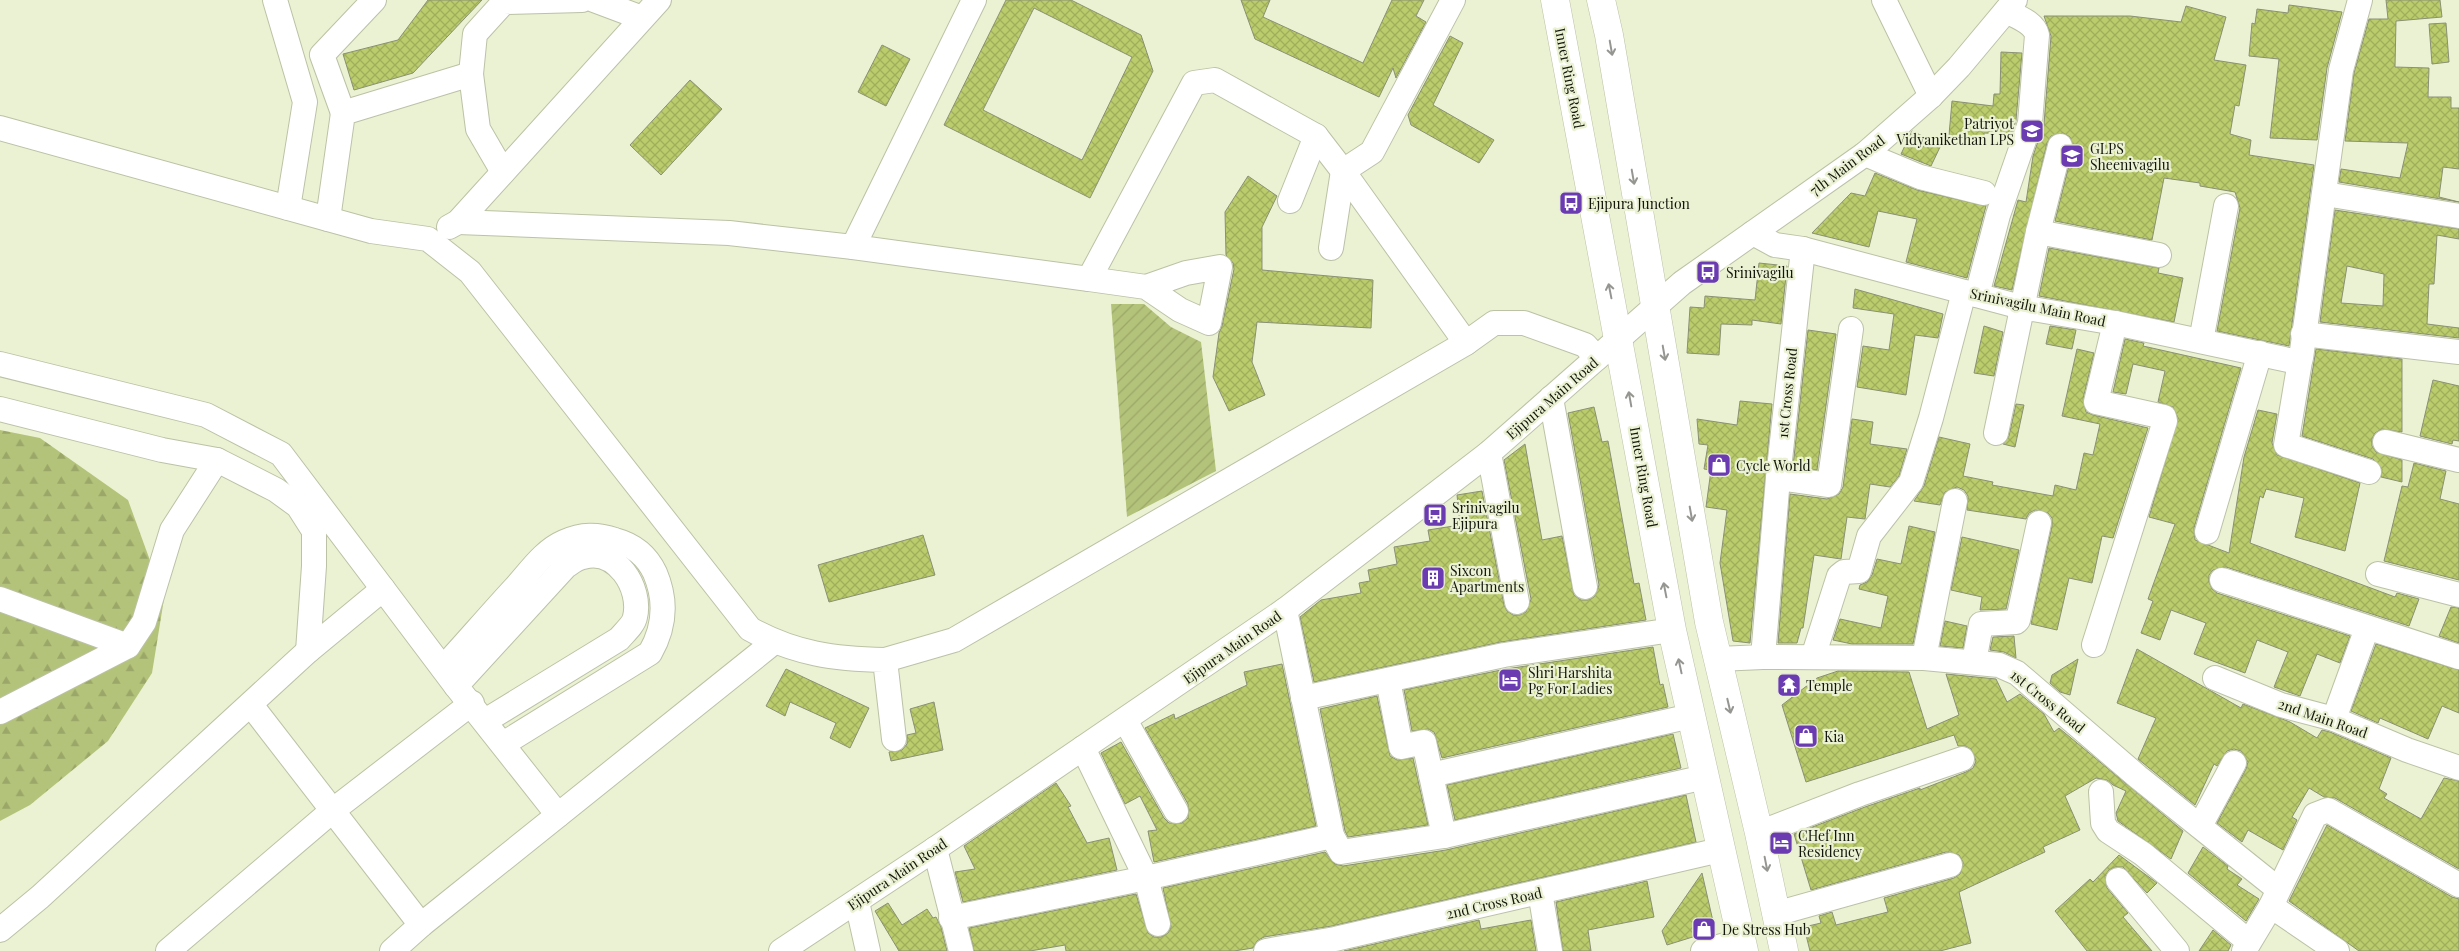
<svg xmlns="http://www.w3.org/2000/svg" width="2459" height="951" font-family="'Playfair Display',serif">
<style>
.forest{fill:url(#forest-firs)}
.garden{fill:url(#garden-furrows)}
.building{fill:url(#building-cross-hatch);stroke:#8a9074;fill-rule:evenodd}
.lines{fill:none;stroke-linecap:round;stroke-linejoin:round}
.minor-casing{stroke:#bbc2a5;stroke-width:26}
.major-casing{stroke:#bbc2a5;stroke-width:29}
.minor{stroke:#fff;stroke-width:24}
.major{stroke:#fff;stroke-width:28}
.oneway{stroke:#959691}
.labels{text-anchor:middle;dominant-baseline:central;stroke-width:4.5;stroke-linejoin:round;paint-order:stroke}
.street-label{font-size:14px;fill:#13160b;stroke:#ebf2d4}
.poi-label{font-size:14px;fill:#13160b;stroke:#ebf2d4;text-anchor:start}
</style>
<defs>
<pattern id="forest-firs" width="22" height="20" patternUnits="userSpaceOnUse" patternTransform="scale(1.25)"><rect width="22" height="20" fill="#b4c37a"/><path d="M5 1l3.5 6h-7zM16 11l3.5 6h-7z" fill="#9aa768"/></pattern>
<pattern id="garden-furrows" width="10" height="10" patternUnits="userSpaceOnUse" patternTransform="scale(1.25)"><rect width="10" height="10" fill="#b4c37a"/><path d="M-1 1l2-2M0 10L10 0M9 11l2-2" fill="none" stroke="#9aa768"/></pattern>
<pattern id="building-cross-hatch" width="8" height="8" patternUnits="userSpaceOnUse" patternTransform="scale(1.25)"><rect width="8" height="8" fill="#bacc6b"/><path d="M0 0l8 8M0 8l8-8" fill="none" stroke="#9fae5b"/></pattern>
</defs>
<rect width="100%" height="100%" fill="#ebf2d4"/>
<polygon class="forest" points="0,430 40,438 128,500 164,599 152,673 108,741 30,805 0,821"/>
<polygon class="garden" points="1111,304 1144,304 1171,327 1201,342 1216,471 1127,517"/>
<g class="building">
<polygon points="428,0 482,0 413,73 354,90 343,54 398,40"/>
<path d="M1006 0H1071L1141 35 1153 71 1090 198 944 125ZM1034 8 1132 57 1082 160 983 110Z"/>
<polygon points="1241,0 1270,0 1263,17 1363,63 1392,0 1424,0 1416,16 1426,22 1396,78 1393,68 1379,97 1255,39"/>
<polygon points="2386,0 2440,0 2442,17 2396,21 2395,67 2429,68 2428,97 2451,97 2451,108 2459,108 2459,169 2443,167 2439,197 2459,202 2339,182 2341,169 2400,178 2408,143 2345,141 2354,73 2369,19 2388,19"/>
<polygon points="2289,5 2342,12 2327,68 2317,140 2270,138 2279,59 2249,56 2252,23 2255,24 2257,9 2288,13"/>
<polygon points="2186,6 2226,17 2214,60 2246,65 2239,106 2235,105 2230,134 2251,140 2249,155 2314,165 2289,346 2217,331 2240,208 2235,192 2200,186 2200,183 2164,178 2152,240 2055,221 2073,149 2070,137 2063,133 2051,136 2047,143 2012,290 1994,286 2018,200 2026,202 2033,156 2044,124 2051,36 2044,16 2130,16 2181,22"/>
<polygon points="2446,23 2449,62 2432,64 2429,24"/>
<polygon points="1450,36 1463,43 1433,105 1494,140 1479,163 1411,125 1408,115"/>
<polygon points="882,45 910,59 886,106 858,92"/>
<polygon points="2001,52 2022,53 2016,120 2012,134 1984,133 1984,138 1949,135 1952,101 1993,106 1994,94 2000,94"/>
<polygon points="690,80 722,109 661,175 630,145"/>
<polygon points="1912,131 1941,145 1931,166 1901,154"/>
<polygon points="1875,173 1917,190 1986,206 1967,278 1906,262 1917,219 1878,211 1869,247 1812,233 1851,193 1865,196"/>
<polygon points="1248,176 1277,196 1262,227 1262,270 1373,280 1371,328 1257,322 1252,362 1265,395 1229,411 1213,377 1219,333 1222,326 1234,269 1233,263 1226,255 1225,212"/>
<path d="M2335 210 2459 229V239L2437 235 2434 284H2429L2427 324 2459 328V338L2320 322ZM2347 266 2384 274 2383 306 2341 303Z"/>
<polygon points="2049,248 2159,268 2158,273 2183,278 2174,322 2039,296"/>
<polygon points="1759,263 1787,266 1781,324 1752,320 1752,325 1721,324 1719,355 1687,353 1690,307 1704,308 1705,296 1755,300"/>
<polygon points="1855,289 1943,314 1938,338 1915,335 1906,395 1857,387 1863,346 1889,350 1894,314 1853,308"/>
<polygon points="1984,326 2003,332 1994,376 1974,373"/>
<polygon points="2050,326 2076,330 2072,349 2046,344"/>
<polygon points="1808,330 1836,334 1817,470 1793,466"/>
<polygon points="2125,339 2144,343 2143,346 2241,368 2194,528 2195,540 2229,553 2244,457 2258,410 2277,414 2272,443 2277,455 2360,483 2345,551 2295,537 2304,498 2266,489 2263,498 2260,496 2250,543 2395,597 2397,593 2419,599 2409,626 2226,567 2213,570 2209,575 2209,582 2212,589 2217,593 2350,636 2340,663 2317,654 2300,696 2274,687 2288,652 2257,640 2245,673 2194,654 2206,623 2171,610 2160,640 2141,633 2153,601 2148,599 2175,524 2149,517 2178,418 2173,407 2158,402 2165,371 2133,364 2126,394 2113,392"/>
<polygon points="2077,349 2094,353 2083,399 2086,412 2093,415 2148,428 2113,538 2102,536 2092,583 2069,578 2057,630 2031,624 2052,526 2052,518 2048,513 2035,510 2029,513 2026,519 1967,510 1968,496 1964,490 1957,487 1945,492 1940,505 1914,501 1924,486 1939,437 1970,444 1963,476 1993,482 1992,485 2053,496 2055,485 2076,490 2084,453 2093,455 2100,424 2062,416"/>
<polygon points="2316,349 2402,359 2402,432 2382,429 2375,433 2372,439 2372,446 2376,452 2402,460 2402,482 2381,477 2382,469 2373,459 2302,436"/>
<polygon points="2433,380 2459,386 2459,441 2453,440 2452,444 2420,436"/>
<polygon points="1740,401 1772,404 1750,643 1733,641 1720,563 1727,510 1706,507 1711,470 1704,469 1708,445 1699,444 1697,419 1737,425"/>
<polygon points="2016,404 2024,405 2015,447 2003,444 2009,436"/>
<polygon points="1594,407 1602,442 1608,441 1634,584 1639,583 1646,620 1501,642 1314,682 1300,617 1321,600 1361,593 1359,583 1370,581 1368,570 1397,564 1394,547 1430,541 1428,530 1460,525 1457,495 1482,491 1504,605 1507,611 1513,615 1520,615 1526,612 1531,599 1504,460 1525,444 1542,540 1562,536 1574,595 1581,600 1588,600 1594,597 1599,585 1568,413"/>
<polygon points="1852,419 1873,422 1870,444 1907,449 1899,476 1890,487 1870,484 1865,519 1847,517 1841,559 1814,555 1803,628 1801,628 1797,643 1778,643 1790,494 1827,499 1839,494 1843,487"/>
<polygon points="2414,463 2446,471 2440,499 2459,504 2459,580 2384,561 2402,486 2408,487"/>
<polygon points="1909,526 1935,532 1913,644 1852,644 1833,640 1840,619 1881,628 1888,596 1859,589 1860,585 1867,582 1872,575 1877,559 1901,564"/>
<polygon points="923,535 935,575 829,602 818,565"/>
<polygon points="1962,537 2019,550 2006,609 1980,610 1982,597 1951,590"/>
<polygon points="2451,607 2459,608 2459,643 2439,636"/>
<polygon points="1945,621 1967,626 1963,648 1940,646"/>
<polygon points="2014,636 2016,658 2004,652 1990,650 1993,637"/>
<polygon points="2376,644 2459,670 2459,713 2442,706 2428,739 2380,718 2378,723 2351,711"/>
<polygon points="1653,647 1660,685 1663,684 1668,707 1442,758 1434,732 1428,729 1412,731 1404,690 1506,669"/>
<polygon points="2137,649 2241,708 2243,704 2290,722 2317,738 2322,730 2330,732 2391,758 2379,789 2387,794 2384,798 2421,819 2444,778 2459,781 2459,869 2335,798 2324,797 2309,788 2292,817 2297,820 2283,850 2248,830 2242,842 2217,823 2246,769 2248,762 2241,751 2234,749 2227,751 2217,766 2214,764 2195,805 2138,759 2156,718 2117,703"/>
<polygon points="2078,659 2070,695 2060,692 2050,683 2052,675"/>
<polygon points="1282,664 1316,826 1154,862 1148,831 1157,830 1140,796 1125,804 1101,753 1121,742 1164,818 1169,823 1182,823 1188,818 1188,804 1145,728 1174,714 1175,719 1247,685 1244,672"/>
<polygon points="786,669 869,708 850,748 830,738 836,723 790,702 785,716 766,706"/>
<polygon points="1838,671 1909,672 1927,729 1959,715 1946,674 1996,679 2007,702 2020,694 2044,714 2054,732 2059,728 2183,831 2171,859 2118,821 2116,813 2126,791 2113,785 2107,780 2096,778 2065,796 2080,830 2043,847 2045,852 1959,892 1971,943 1940,951 1810,951 1804,927 1821,923 1819,916 1832,912 1836,925 1888,912 1884,898 1954,878 1960,874 1963,862 1959,855 1946,852 1811,890 1794,834 1865,807 1920,788 1920,790 1966,772 1973,768 1976,761 1971,749 1965,746 1958,746 1954,735 1806,782 1782,705 1817,678"/>
<polygon points="1377,696 1390,756 1397,760 1413,758 1428,825 1348,837 1345,831 1320,709"/>
<polygon points="934,702 943,750 891,761 889,752 902,750 907,744 907,735 916,733 910,709"/>
<polygon points="1673,734 1681,768 1455,820 1447,785"/>
<polygon points="1056,783 1071,806 1068,807 1087,843 1109,838 1117,870 963,902 955,872 975,869 964,846"/>
<polygon points="1686,795 1696,842 1332,926 1264,937 1257,941 1253,948 1234,951 1066,951 1065,945 1030,951 974,951 969,928 1136,894 1148,933 1154,937 1161,937 1168,933 1171,927 1163,888 1325,852 1335,864 1343,866 1446,850"/>
<polygon points="2327,825 2452,897 2459,899 2459,951 2359,951 2289,901"/>
<polygon points="2203,847 2228,866 2227,869 2242,879 2237,885 2259,899 2246,921 2188,873"/>
<polygon points="2119,855 2157,883 2147,893 2123,867 2115,867 2109,870 2105,876 2107,888 2128,913 2123,917 2152,951 2087,951 2055,911 2090,879 2093,882"/>
<polygon points="1702,873 1715,930 1667,945 1662,931"/>
<polygon points="1647,881 1654,917 1588,930 1591,951 1563,951 1556,902"/>
<polygon points="888,903 902,925 927,909 933,918 936,917 941,927 947,951 899,951 875,911"/>
<polygon points="1479,920 1481,929 1531,920 1536,951 1344,951"/>
<polygon points="2213,930 2231,945 2228,951 2199,951"/>
</g>
<g class="lines">
<g class="minor-casing">
<g id="minor">
<polyline points="275,0 305,102 288,208"/>
<polyline points="594,0 642,18"/>
<polyline points="1884,0 1931,96"/>
<polyline points="471,74 475,34 504,2 582,0"/>
<polyline points="343,113 322,55 374,0"/>
<path d="M0 128 371 231 428 239 470 272 750 629C795 654 835 659 885 660L894 739"/>
<polyline points="1865,154 1920,177 1984,193"/>
<polyline points="2325,194 2459,216"/>
<polyline points="1290,201 1316,136"/>
<polyline points="328,219 343,113 471,74 478,129 503,172"/>
<polyline points="458,222 729,233 853,247 1089,279"/>
<polyline points="449,227 458,222 659,0"/>
<polyline points="2038,232 2159,255"/>
<polyline points="1753,233 1775,245 1803,249 2021,307 2115,323 2298,362 2301,358 2341,70 2360,0"/>
<polyline points="853,247 974,0"/>
<polyline points="1331,248 1343,171 1372,152 1453,0"/>
<polyline points="1146,287 1186,273 1220,267 1209,323 1180,310 1146,287 1089,279 1194,83 1215,80 1316,136 1343,171 1466,343"/>
<path d="M1977 295 1998 215 2030 123 2037 35C2034 22 2017 17 2006 11"/>
<polyline points="2303,334 2459,352"/>
<polyline points="2201,341 2226,206"/>
<polyline points="2300,361 2286,445 2369,472"/>
<polyline points="0,364 206,415 281,454 383,589"/>
<polyline points="1551,398 1585,587"/>
<polyline points="0,409 162,450 217,460 276,490 298,506 314,531 314,566 308,651"/>
<polyline points="1996,433 2038,232 2060,146"/>
<polyline points="2385,442 2459,460"/>
<polyline points="1489,453 1517,602"/>
<polyline points="1778,478 1829,485 1851,329"/>
<polyline points="2207,532 2260,353"/>
<polyline points="2378,574 2459,595"/>
<polyline points="2222,580 2459,657"/>
<polyline points="0,599 128,646"/>
<polyline points="1285,610 1332,836 1341,852 1444,836 1705,777"/>
<polyline points="2094,645 2165,421 2164,417 2096,402 2115,323"/>
<polyline points="1763,657 1924,658 1999,665 2017,673 2138,777 2278,889"/>
<polyline points="1813,657 1839,576 1844,572 1859,571 1869,536 1911,482 1931,418 1964,292"/>
<polyline points="1924,658 1955,501"/>
<polyline points="1718,659 1763,657 1778,478 1803,249"/>
<polyline points="885,660 954,640 1466,343 1494,323 1524,323 1585,345 1597,358"/>
<polyline points="1974,662 1981,624 2016,622 2018,620 2039,523"/>
<path d="M443 668C467 642 490 615 514 589 529 573 543 551 564 542 582 534 597 534 615 540 634 545 647 556 655 573 667 601 665 627 650 653L503 744"/>
<polyline points="2215,678 2281,705 2334,719 2407,750 2459,768"/>
<polyline points="1388,680 1401,747 1424,742 1444,836"/>
<path d="M456 686 566 566C571 563 577 558 583 557 616 547 642 588 635 617 634 624 624 633 619 639L485 721"/>
<polyline points="1303,698 1504,655 1672,630"/>
<polyline points="251,705 421,925"/>
<polyline points="0,712 128,646 144,622 172,530 217,460"/>
<polyline points="2334,719 2367,628"/>
<polyline points="1125,720 1176,811"/>
<polyline points="1083,748 1146,878 1158,924"/>
<polyline points="1431,775 1691,716"/>
<polyline points="2101,792 2103,823 2108,831 2143,854 2249,942"/>
<polyline points="2200,826 2234,763"/>
<polyline points="1759,833 1860,794 1962,759"/>
<polyline points="935,849 961,951"/>
<polyline points="2118,880 2177,951"/>
<polyline points="1540,892 1550,951"/>
<polyline points="857,902 868,951"/>
<polyline points="2271,906 2337,951"/>
<polyline points="1775,914 1950,865"/>
<polyline points="951,918 1146,878 1332,836"/>
<polyline points="0,930 40,897 308,651 383,589 456,686 558,815"/>
<polyline points="168,951 332,811 472,703"/>
<polyline points="392,951 421,925 774,642"/>
<polyline points="781,951 935,849 1285,610 1489,453 1682,283 1865,154 1931,96 1959,67 2015,0"/>
<polyline points="1266,951 1335,939 1720,850"/>
<polyline points="1703,951 1740,941"/>
<polyline points="2244,951 2271,906 2315,815 2328,810 2459,885"/>
</g>
</g>
<g class="major-casing">
<g id="major">
<polyline points="1555,0 1672,630 1744,951"/>
<polyline points="1601,0 1609,35 1709,622 1759,833 1784,951"/>
</g>
</g>
<use href="#minor" class="minor"/>
<use href="#major" class="major"/>
</g>
<defs><path id="oneway-shaft" d="M-6 0H5M1.5-3L5.5 0L1.5 3" fill="none" stroke-width="1.6" stroke-linecap="round" stroke-linejoin="round" transform="scale(1.25)"/></defs>
<g class="oneway">
<use href="#oneway-shaft" transform="translate(1611 48) rotate(80)"/>
<use href="#oneway-shaft" transform="translate(1633 177) rotate(80)"/>
<use href="#oneway-shaft" transform="translate(1610 291) rotate(-101)"/>
<use href="#oneway-shaft" transform="translate(1664 353) rotate(80)"/>
<use href="#oneway-shaft" transform="translate(1630 399) rotate(-100)"/>
<use href="#oneway-shaft" transform="translate(1691 514) rotate(80)"/>
<use href="#oneway-shaft" transform="translate(1665 590) rotate(-101)"/>
<use href="#oneway-shaft" transform="translate(1680 666) rotate(-102)"/>
<use href="#oneway-shaft" transform="translate(1729 706) rotate(77)"/>
<use href="#oneway-shaft" transform="translate(1766 864) rotate(79)"/>
</g>
<defs>
<g id="school-square" transform="scale(1.25)"><rect x="-9" y="-9" width="18" height="18" rx="4" fill="#6b3bb2" stroke="#ebf2d4"/><path d="M0-5L7-2L0 1L-7-2ZM-4 1L0 2.5L4 1V4Q0 6-4 4Z" fill="#fff"/></g>
<g id="bus-square" transform="scale(1.25)"><rect x="-9" y="-9" width="18" height="18" rx="4" fill="#6b3bb2" stroke="#ebf2d4"/><path d="M-5-6H5V4H4V6H2V4H-2V6H-4V4H-5ZM-3.5-4V0h7V-4ZM-3.5 1.2v1.5H-2V1.2ZM2 1.2v1.5H3.5V1.2Z" fill="#fff"/></g>
<g id="shop-square" transform="scale(1.25)"><rect x="-9" y="-9" width="18" height="18" rx="4" fill="#6b3bb2" stroke="#ebf2d4"/><path d="M-5-2.5h2.3a2.7 3.5 0 0 1 5.4 0H5L5.5 6h-11ZM-1.5-2.5h3a1.5 2.3 0 0 0-3 0Z" fill="#fff"/></g>
<g id="building-square" transform="scale(1.25)"><rect x="-9" y="-9" width="18" height="18" rx="4" fill="#6b3bb2" stroke="#ebf2d4"/><path d="M-4-6H4V6H1V3H-1V6H-4ZM-2.5-4.3h1.7v1.8h-1.7ZM.8-4.3h1.7v1.8H.8ZM-2.5-1h1.7V.8h-1.7ZM.8-1h1.7V.8H.8Z" fill="#fff"/></g>
<g id="hotel-square" transform="scale(1.25)"><rect x="-9" y="-9" width="18" height="18" rx="4" fill="#6b3bb2" stroke="#ebf2d4"/><path d="M-6-4.5h1.5V1H6V5H4.5V3h-9V5H-6ZM-4 0a1.8 1.8 0 1 1 3.6 0ZM.5 0V-2.5h3Q6-2.5 6 0Z" fill="#fff"/></g>
<g id="temple-square" transform="scale(1.25)"><rect x="-9" y="-9" width="18" height="18" rx="4" fill="#6b3bb2" stroke="#ebf2d4"/><path d="M0-6L5-2H3V0L6.5 2.5H4V6H1.5V3h-3V6H-4V2.5H-6.5L-3 0V-2H-5Z" fill="#fff"/></g>
</defs>
<g fill-rule="evenodd">
<use href="#school-square" x="2032" y="131"/>
<use href="#school-square" x="2072" y="156"/>
<use href="#bus-square" x="1571" y="203"/>
<use href="#bus-square" x="1708" y="272"/>
<use href="#shop-square" x="1719" y="465"/>
<use href="#bus-square" x="1435" y="515"/>
<use href="#building-square" x="1433" y="578"/>
<use href="#hotel-square" x="1510" y="680"/>
<use href="#temple-square" x="1789" y="685"/>
<use href="#shop-square" x="1806" y="736"/>
<use href="#hotel-square" x="1781" y="843"/>
<use href="#shop-square" x="1704" y="929"/>
</g>
<g class="labels">
<g class="street-label">
<text transform="translate(1570 78) rotate(79)">Inner Ring Road</text>
<text transform="translate(1847 165) rotate(-37)">7th Main Road</text>
<text transform="translate(2038 307) rotate(12)">Srinivagilu Main Road</text>
<text transform="translate(1787 393) rotate(-84)">1st Cross Road</text>
<text transform="translate(1552 398) rotate(-41)">Ejipura Main Road</text>
<text transform="translate(1644 477) rotate(80)">Inner Ring Road</text>
<text transform="translate(1232 647) rotate(-35)">Ejipura Main Road</text>
<text transform="translate(2048 701) rotate(39)">1st Cross Road</text>
<text transform="translate(2323 718) rotate(19)">2nd Main Road</text>
<text transform="translate(897 874) rotate(-34)">Ejipura Main Road</text>
<text transform="translate(1494 903) rotate(-13)">2nd Cross Road</text>
</g>
<g class="poi-label">
<text x="2014" y="123" text-anchor="end">Patriyot<tspan x="2014" dy="16">Vidyanikethan LPS</tspan></text>
<text x="2090" y="148">GLPS<tspan x="2090" dy="16">Sheenivagilu</tspan></text>
<text x="1588" y="203">Ejipura Junction</text>
<text x="1726" y="272">Srinivagilu</text>
<text x="1736" y="465">Cycle World</text>
<text x="1452" y="507">Srinivagilu<tspan x="1452" dy="16">Ejipura</tspan></text>
<text x="1450" y="570">Sixcon<tspan x="1450" dy="16">Apartments</tspan></text>
<text x="1528" y="672">Shri Harshita<tspan x="1528" dy="16">Pg For Ladies</tspan></text>
<text x="1806" y="685">Temple</text>
<text x="1824" y="736">Kia</text>
<text x="1798" y="835">CHef Inn<tspan x="1798" dy="16">Residency</tspan></text>
<text x="1722" y="929">De Stress Hub</text>
</g>
</g>
</svg>
